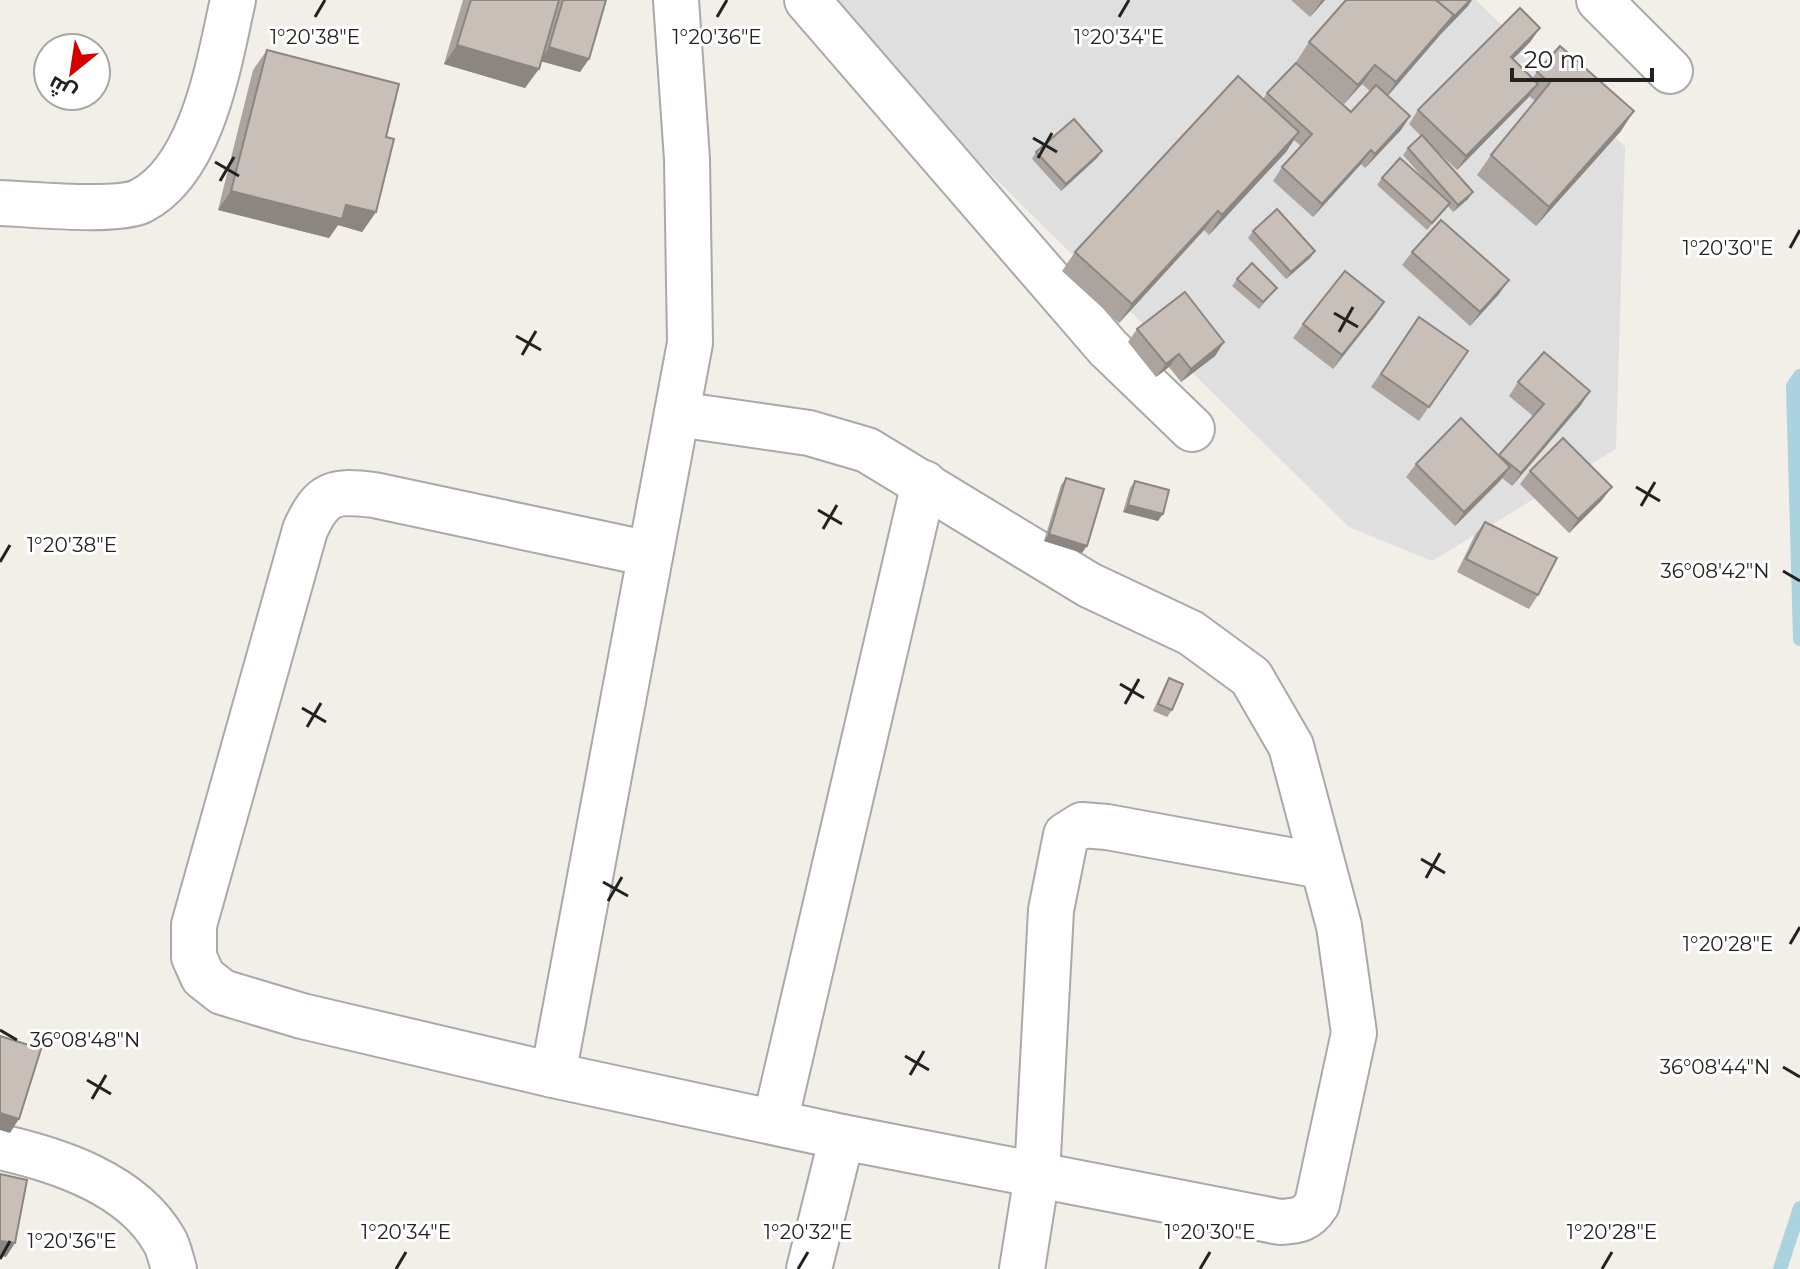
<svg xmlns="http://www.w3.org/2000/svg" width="1800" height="1269" font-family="Montserrat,Cairo,sans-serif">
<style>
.residential{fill:#e0dfdf}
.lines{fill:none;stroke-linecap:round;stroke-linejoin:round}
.stream{stroke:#aad3df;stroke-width:14}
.minor-casing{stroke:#a9a9a9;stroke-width:48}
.minor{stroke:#fff;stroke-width:44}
.wall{fill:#aba49e}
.shaded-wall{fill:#8b8681}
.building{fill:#c7bfb8;stroke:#8b8681;stroke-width:2}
.ticks{fill:none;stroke:#222;stroke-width:3}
.ticks-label{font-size:20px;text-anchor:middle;fill:#222;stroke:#fff;stroke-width:6;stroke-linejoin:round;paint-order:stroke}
</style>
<rect width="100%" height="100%" fill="#f2efe9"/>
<polygon class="residential" points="814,0 1476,0 1625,147 1616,449 1432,561 1349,527"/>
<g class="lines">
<g class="stream">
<polyline points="1800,376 1793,386 1800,639"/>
<polyline points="1780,1269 1800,1208"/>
</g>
<g class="minor-casing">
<g id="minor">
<polyline points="807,0 1108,348 1192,429"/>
<polyline points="1599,0 1670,71"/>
<path d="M0 203C31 204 116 213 141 201 203 169 219 62 233 0"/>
<path d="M650 554 374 495C334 490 322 492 305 530L194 925V957L203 977 222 992 302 1016 553 1075 842 1137 1280 1222C1297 1221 1307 1220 1317 1204L1354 1033 1339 926 1291 746 1251 677 1191 633 1089 585 867 450 809 433 677 414"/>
<polyline points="553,1075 690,343 687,159 676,0"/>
<polyline points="775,1122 924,483"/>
<path d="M0 1147C58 1160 132 1184 164 1240 169 1248 171 1260 174 1269"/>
<polyline points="809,1269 842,1137"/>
<polyline points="1022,1269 1037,1175 1051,910 1066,835 1082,825 1107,827 1321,866"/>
</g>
</g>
<use href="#minor" class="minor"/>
</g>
<g class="wall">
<polygon points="463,0 606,0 589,59 580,72 541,61 525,88 444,64"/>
<polygon points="1291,0 1325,0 1310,17"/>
<polygon points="1468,6 1440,35 1388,96 1410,116 1401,130 1365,168 1361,164 1313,217 1273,181 1282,167 1301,146 1294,140 1286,152 1209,235 1204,230 1119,323 1062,271 1075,252 1263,99 1267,93 1351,112 1370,91 1362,84 1344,104 1296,62 1309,42"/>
<polygon points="1540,28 1530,42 1513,59 1532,79 1537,72 1621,131 1536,226 1477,175 1491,155 1535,101 1529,96 1457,170 1433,147 1473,192 1468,199 1453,212 1448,206 1427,230 1377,185 1382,178 1426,181 1403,155 1408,148 1421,136 1409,124 1418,110"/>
<polygon points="267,50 386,137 376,212 362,232 338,225 329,238 218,210 253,70"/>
<polygon points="1102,151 1097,158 1061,191 1032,159 1036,152"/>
<polygon points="1253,231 1315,251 1310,258 1286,279 1248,238"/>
<polygon points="1412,252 1499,294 1470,326 1402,265"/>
<polygon points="1237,279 1277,288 1259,309 1232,286"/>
<polygon points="1384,302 1333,369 1293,338 1303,324"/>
<polygon points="1419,317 1468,351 1419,421 1371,387"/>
<polygon points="1137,329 1224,342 1215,356 1181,382 1169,367 1156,377 1128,342"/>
<polygon points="1518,382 1581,405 1512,486 1502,478 1455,526 1406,477 1416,464 1499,456 1533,416 1509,396"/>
<polygon points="1530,471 1602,500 1569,533 1520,484"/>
<polygon points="1066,478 1082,553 1044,541 1061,485"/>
<polygon points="1135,481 1158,521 1123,512 1130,488"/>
<polygon points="1485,522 1538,595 1529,609 1457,572 1475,535"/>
<polygon points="1169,678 1172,710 1167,717 1153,711 1165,685"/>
</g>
<g class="shaded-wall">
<polygon points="1322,0 1325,0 1310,17"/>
<polygon points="1470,0 1472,0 1468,6 1440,35 1450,21"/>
<polygon points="1454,15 1440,35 1383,101 1396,82"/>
<polygon points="1540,28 1530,42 1501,71 1511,57"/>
<polygon points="457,45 539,69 525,88 444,64"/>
<polygon points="549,47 589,59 580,72 540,61"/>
<polygon points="1375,65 1362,84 1344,104 1358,85"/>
<polygon points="1538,84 1528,98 1457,170 1466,156"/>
<polygon points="1634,111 1621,131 1536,226 1549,207"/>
<polygon points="1410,116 1401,130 1365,168 1375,154"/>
<polygon points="1299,132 1286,152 1209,235 1222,215"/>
<polygon points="1371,150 1361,164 1313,217 1322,204"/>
<polygon points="1102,151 1097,158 1061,191 1066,184"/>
<polygon points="231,191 346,205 376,212 362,232 338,225 329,238 218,210"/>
<polygon points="1473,192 1468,199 1453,212 1458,205"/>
<polygon points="1218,211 1204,230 1119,323 1132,304"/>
<polygon points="1315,251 1310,258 1286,279 1291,272"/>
<polygon points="1509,280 1499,294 1470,326 1480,312"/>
<polygon points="1384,302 1375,316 1333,369 1342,355"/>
<polygon points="1224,342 1215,356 1181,382 1191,369"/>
<polygon points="1179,354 1169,367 1156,377 1166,364"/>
<polygon points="1590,391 1581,405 1512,486 1521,473"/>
<polygon points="1510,467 1500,481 1455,526 1464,512"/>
<polygon points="1612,487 1602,500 1569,533 1578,519"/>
<polygon points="1128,505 1163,514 1158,521 1123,512"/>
<polygon points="1049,534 1087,546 1082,553 1044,541"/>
<polygon points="0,1113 19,1119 10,1133 0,1130"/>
<polygon points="0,1241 15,1243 6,1257 0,1256"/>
</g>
<g class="building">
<polygon points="471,0 559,0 539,69 457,45"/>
<polygon points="563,0 606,0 589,59 549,47"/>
<polygon points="1346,0 1436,0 1454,15 1396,82 1375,65 1358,85 1309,42"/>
<polygon points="1436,0 1470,0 1450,21 1454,15"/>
<polygon points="1520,8 1540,28 1511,57 1538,84 1466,156 1418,110"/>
<polygon points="1560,46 1634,111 1549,207 1491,155 1550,83 1537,72"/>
<polygon points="267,50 399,84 386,137 394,139 376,212 346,205 342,219 231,191"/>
<polygon points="1296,63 1351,112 1376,85 1410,116 1375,154 1371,150 1322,204 1282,167 1312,134 1267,93"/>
<polygon points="1238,76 1299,132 1222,215 1218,211 1132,304 1075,252"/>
<polygon points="1074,119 1102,151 1066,184 1036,152"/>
<polygon points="1422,135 1473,192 1458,205 1408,148"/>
<polygon points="1400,158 1450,203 1432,223 1382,178"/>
<polygon points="1277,209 1315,251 1291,272 1253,231"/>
<polygon points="1441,220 1509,280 1480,312 1412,252"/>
<polygon points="1252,263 1277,288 1263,302 1237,279"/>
<polygon points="1345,271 1384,302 1342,355 1303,324"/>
<polygon points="1185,292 1224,342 1191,369 1179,354 1166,364 1137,329"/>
<polygon points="1419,317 1468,351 1429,407 1381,374"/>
<polygon points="1544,352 1590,391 1521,473 1499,455 1544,404 1518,382"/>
<polygon points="1461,418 1510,467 1464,512 1416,464"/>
<polygon points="1563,438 1612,487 1578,519 1530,471"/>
<polygon points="1066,478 1104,489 1087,546 1049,534"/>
<polygon points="1135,481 1169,490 1163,514 1128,505"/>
<polygon points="1485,522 1557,558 1538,595 1466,559"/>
<polygon points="1169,678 1183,684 1172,710 1158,704"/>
<polygon points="0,1036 41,1049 19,1119 0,1113"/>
<polygon points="0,1174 27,1180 15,1243 0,1241"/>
</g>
<path class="ticks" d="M315 17 325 0M717 17 727 0M1119 17 1129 0M1033 138 1057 152M1038 158 1052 133M215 162 239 176M220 181 234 157M1790 248 1800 230M1334 313 1358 327M1339 332 1353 307M516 336 541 350M522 355 536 331M1636 487 1660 501M1641 506 1655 482M818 510 842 524M823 529 837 505M0 562 10 545M1783 571 1800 581M1120 684 1144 698M1125 704 1139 679M302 708 326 722M307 727 321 703M1421 859 1445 873M1426 878 1440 853M603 882 628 896M608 901 622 877M1790 944 1800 927M0 1030 17 1040M905 1056 929 1070M1783 1067 1800 1077M910 1075 924 1051M87 1080 111 1094M92 1099 106 1075M0 1259 10 1241M396 1269 406 1252M798 1269 808 1252M1200 1269 1210 1252M1602 1269 1612 1252"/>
<g class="ticks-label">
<text x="1119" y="44">1°20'34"E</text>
<text x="315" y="44">1°20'38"E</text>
<text x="717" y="44">1°20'36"E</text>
<text x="1728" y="255">1°20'30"E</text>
<text x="72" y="552">1°20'38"E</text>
<text x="1715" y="578">36°08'42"N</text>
<text x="1728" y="951">1°20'28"E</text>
<text x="85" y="1047">36°08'48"N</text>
<text x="1715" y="1074">36°08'44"N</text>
<text x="406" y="1239">1°20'34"E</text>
<text x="808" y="1239">1°20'32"E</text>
<text x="1210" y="1239">1°20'30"E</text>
<text x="1612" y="1239">1°20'28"E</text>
<text x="72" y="1248">1°20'36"E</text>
</g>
<g transform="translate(72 72) rotate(210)"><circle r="38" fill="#ffffff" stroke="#a7a7a7" stroke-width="2"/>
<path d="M0-6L14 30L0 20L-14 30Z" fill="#d40000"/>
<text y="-12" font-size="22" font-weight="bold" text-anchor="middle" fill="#222222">ش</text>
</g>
<path d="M1512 68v12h140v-12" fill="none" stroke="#222222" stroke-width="4"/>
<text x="1524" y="68" font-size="24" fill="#222222" stroke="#ffffff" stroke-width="6" paint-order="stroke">20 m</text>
</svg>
